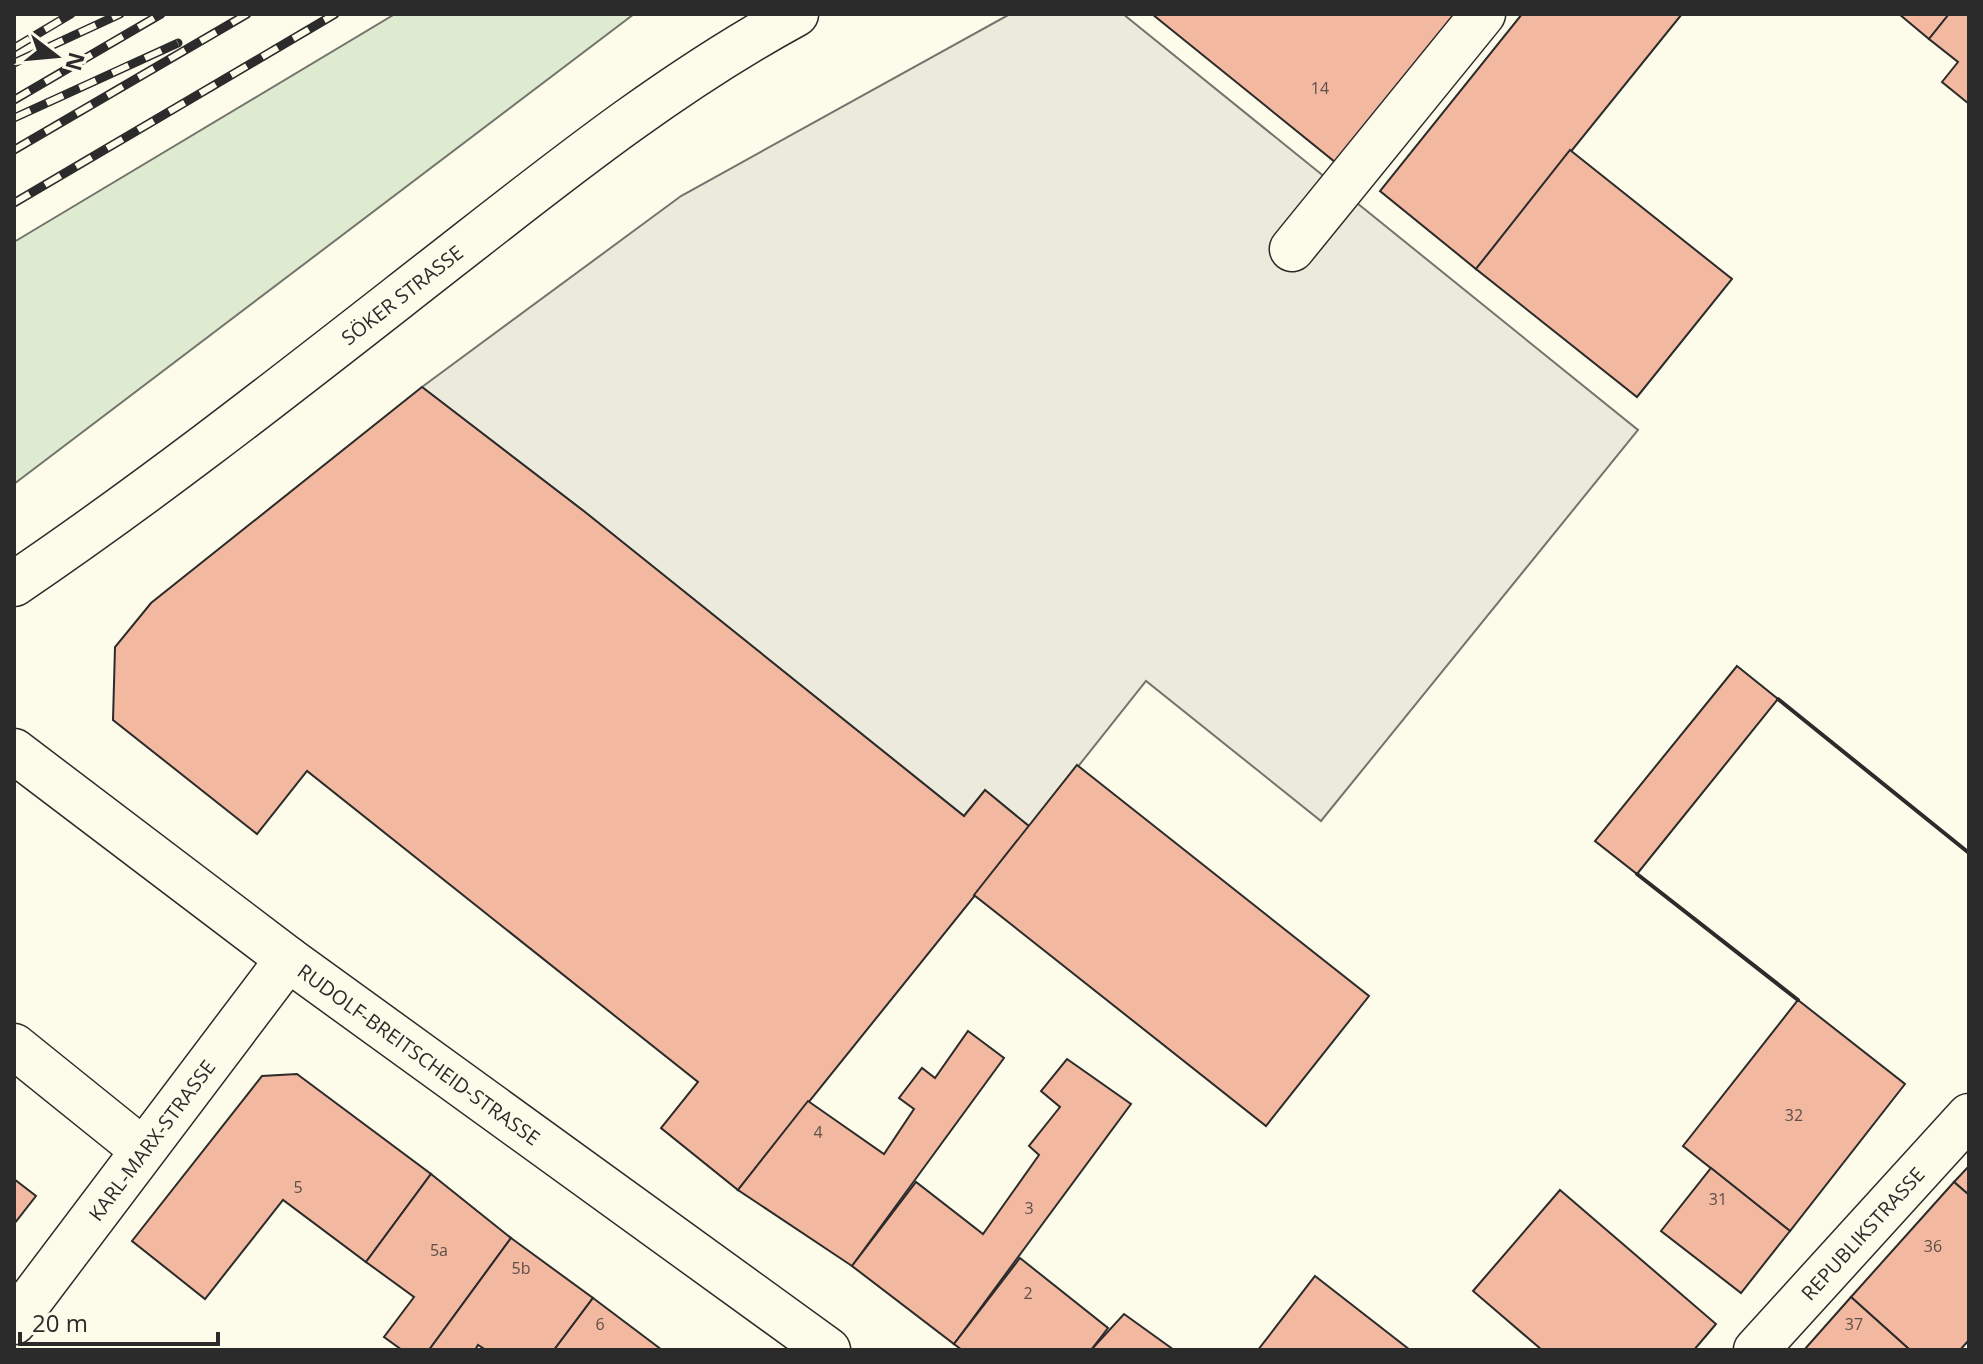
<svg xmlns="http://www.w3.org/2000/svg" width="1983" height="1364" font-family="'Open Sans',sans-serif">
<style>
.green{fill:#deebd1;stroke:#74746e;stroke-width:2}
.parking{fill:#eceadb;stroke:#74746e;stroke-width:2}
.building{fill:#f2b8a0;stroke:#2b2b2b;stroke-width:2}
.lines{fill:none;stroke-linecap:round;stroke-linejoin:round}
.minor-casing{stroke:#2b2b2b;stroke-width:47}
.minor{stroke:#fdfbea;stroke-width:44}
.rail-casing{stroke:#2b2b2b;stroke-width:9}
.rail{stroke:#fdfbea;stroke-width:6;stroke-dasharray:18;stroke-linecap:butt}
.wall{stroke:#2b2b2b;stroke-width:4}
.labels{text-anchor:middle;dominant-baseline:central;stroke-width:6;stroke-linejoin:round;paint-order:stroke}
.number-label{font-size:16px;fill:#5d4e48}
.street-label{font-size:20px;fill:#2b2b2b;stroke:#fdfbea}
</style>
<rect width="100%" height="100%" fill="#fdfbea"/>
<polygon class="green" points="395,14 634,14 14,484 14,242"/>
<polygon class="parking" points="1010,14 1123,14 1638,430 1321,821 1146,681 1030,827 985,791 964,816 585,512 422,387 681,196"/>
<g class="building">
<polygon points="1152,14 1456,14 1335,162"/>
<polygon points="1522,14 1682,14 1476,269 1380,191"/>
<polygon points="1899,14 1949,14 1929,39"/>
<polygon points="1949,14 1969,14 1969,104 1942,82 1958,62 1929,39"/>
<polygon points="1570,150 1732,279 1637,397 1476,269"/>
<polygon points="422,387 585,512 964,816 985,790 1030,827 738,1190 661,1128 698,1082 307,771 257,834 113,720 115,647 151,603"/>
<polygon points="1737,666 1778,699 1637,874 1595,841"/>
<polygon points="1077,765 1369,996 1266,1126 974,895"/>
<polygon points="1798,1000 1905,1084 1790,1231 1683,1146"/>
<polygon points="968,1031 1004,1058 852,1266 738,1190 808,1101 884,1154 914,1109 899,1098 922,1068 935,1078"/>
<polygon points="1067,1059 1131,1104 954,1344 852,1266 916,1182 983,1234 1039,1155 1029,1146 1060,1107 1041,1091"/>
<polygon points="297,1074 431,1174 366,1262 283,1200 205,1299 132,1241 262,1076"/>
<polygon points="1969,1166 1969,1195 1954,1182"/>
<polygon points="1711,1168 1790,1231 1741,1293 1661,1231"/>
<polygon points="431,1174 511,1238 429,1350 402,1350 384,1337 414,1297 366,1262"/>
<polygon points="14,1179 36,1196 14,1224"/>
<polygon points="1954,1182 1969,1195 1969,1340 1960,1350 1910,1350 1851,1297"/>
<polygon points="1560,1190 1716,1324 1694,1350 1542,1350 1473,1291"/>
<polygon points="511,1238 593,1298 554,1350 486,1350 478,1345 475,1350 429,1350"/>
<polygon points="1020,1258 1108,1328 1091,1350 962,1350 954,1344"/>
<polygon points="1315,1276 1410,1350 1258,1350"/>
<polygon points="1851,1297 1910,1350 1804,1350"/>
<polygon points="593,1298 662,1350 554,1350"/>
<polygon points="1124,1314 1174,1350 1091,1350"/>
</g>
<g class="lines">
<g class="minor-casing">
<g id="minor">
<polyline points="1292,249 1483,14"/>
<path id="s1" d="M14 584C166 481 310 366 455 253 565 167 673 81 796 14"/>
<path id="s2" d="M14 751 288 959 828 1350"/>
<polyline points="14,1046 143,1150"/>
<path id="s3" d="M14 1322 288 959"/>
<path id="s4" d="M1756 1350 1969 1116"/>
</g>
</g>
<use href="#minor" class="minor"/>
<g class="rail-casing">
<g id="rail">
<polyline points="14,48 71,14"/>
<polyline points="14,63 120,14"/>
<polyline points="14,100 161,14"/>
<polyline points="14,118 178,43"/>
<polyline points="14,150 247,14"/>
<polyline points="14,203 335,14"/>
</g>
</g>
<use href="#rail" class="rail"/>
<g class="wall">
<polyline points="1778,699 1969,853"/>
<polyline points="1637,874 1798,1000"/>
</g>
</g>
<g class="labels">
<g class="number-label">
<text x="1320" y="88">14</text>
<text x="1794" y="1115">32</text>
<text x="818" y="1132">4</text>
<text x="298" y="1187">5</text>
<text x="1718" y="1199">31</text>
<text x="1029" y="1208">3</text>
<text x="1933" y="1246">36</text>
<text x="439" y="1250">5a</text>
<text x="521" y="1268">5b</text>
<text x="1028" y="1293">2</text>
<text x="600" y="1324">6</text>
<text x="1854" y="1324">37</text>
</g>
<g class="street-label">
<text stroke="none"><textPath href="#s1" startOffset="484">SÖKER STRASSE</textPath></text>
<text stroke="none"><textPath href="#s2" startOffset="506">RUDOLF-BREITSCHEID-STRASSE</textPath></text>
<text stroke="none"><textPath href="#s3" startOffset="228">KARL-MARX-STRASSE</textPath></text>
<text stroke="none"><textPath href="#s4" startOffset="158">REPUBLIKSTRASSE</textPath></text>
</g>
</g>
<rect width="1983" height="1364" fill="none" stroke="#2b2b2b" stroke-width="32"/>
<g transform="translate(56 56) rotate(106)" stroke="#fdfbea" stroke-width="6" paint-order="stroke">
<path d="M0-6L14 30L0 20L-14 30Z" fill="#2b2b2b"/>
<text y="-12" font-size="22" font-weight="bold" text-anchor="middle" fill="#2b2b2b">N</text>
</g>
<path d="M20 1332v12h198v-12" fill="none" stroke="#2b2b2b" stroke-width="4"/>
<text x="32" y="1332" font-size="24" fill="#2b2b2b" stroke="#fdfbea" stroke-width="6" paint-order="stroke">20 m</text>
</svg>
